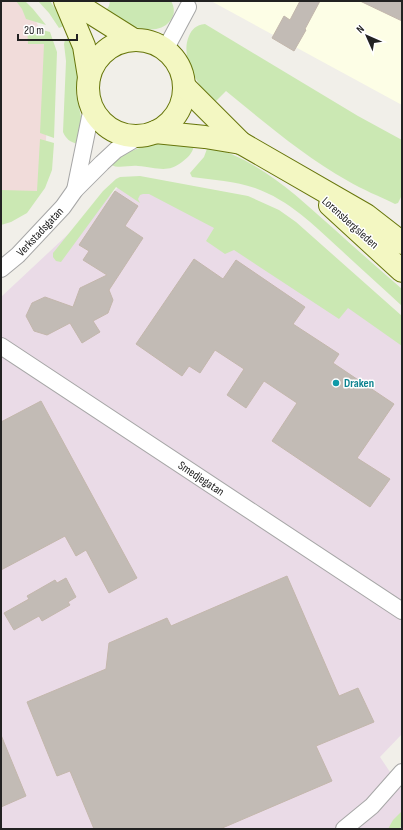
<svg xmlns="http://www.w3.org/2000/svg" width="403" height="830" font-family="'Sofia Sans Condensed',sans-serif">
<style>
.commercial{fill:#f1dcda}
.industrial{fill:#eadbe7}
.education{fill:#fdfee6}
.grass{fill:#cbe8b3}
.building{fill:#c2bbb5;stroke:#c3b7ac}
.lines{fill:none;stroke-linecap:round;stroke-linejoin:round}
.street-casing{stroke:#a6a6a6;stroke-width:18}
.secondary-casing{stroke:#67760b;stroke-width:24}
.street{stroke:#fff;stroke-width:16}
.secondary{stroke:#f3f7c2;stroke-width:22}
.culture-dot{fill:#0f9aa8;stroke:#fff;stroke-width:1.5}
.labels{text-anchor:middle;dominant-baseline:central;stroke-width:3;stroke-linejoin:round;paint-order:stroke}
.street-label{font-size:12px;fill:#222;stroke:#fff}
.culture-label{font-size:12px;font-weight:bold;fill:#0d838f;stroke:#fff;text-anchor:start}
</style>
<rect width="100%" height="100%" fill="#f1efe9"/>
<polygon class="commercial" points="1,1 17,1 33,13 51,60 43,187 1,222"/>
<polygon class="industrial" points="125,181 242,240 402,329 402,734 380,757 402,790 402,829 1,829 1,297"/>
<polygon class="education" points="211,1 402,1 402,105"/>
<g class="grass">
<polygon points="16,1 25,1 33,9 46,25 26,19 22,9"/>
<polygon points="38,1 50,1 66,25 59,28 49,13"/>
<path d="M110 1H171C175 8 175 15 170 21 155 40 120 22 104 13L109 6Z"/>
<path d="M205 24 358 116 402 140V195L398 203 395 204C379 196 363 190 348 181 304 156 265 123 226 91L214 103C200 88 179 58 189 36 192 29 196 25 205 24Z"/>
<polygon points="27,26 50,32 57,52 54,138 40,133 44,44 28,44"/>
<path d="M71 36 78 70 76 94 82 121 78 144C70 142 66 139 63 132L66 61 64 44 65 40Z"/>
<polygon points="40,139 54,143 52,170 45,188 27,213 11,222 1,225 1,190 37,191"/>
<path d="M166 141 195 142C193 152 190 156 182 162 167 174 156 167 138 166 129 165 119 169 111 165 126 150 146 145 166 141Z"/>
<path d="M208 146C258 159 296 195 334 229 356 249 379 269 402 289V306C382 287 361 269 341 250 315 226 289 200 255 188 235 181 213 180 192 177L190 173 204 157Z"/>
<polygon points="140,176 248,196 279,210 296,222 402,316 402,346 348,308 339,319 234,250 225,254 206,241 214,228 149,194 143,194 140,195 138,199 140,203 116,187 61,262 56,261 53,257 53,253 103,191 116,179 120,177"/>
<polygon points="402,811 402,825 399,829 388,829 393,820"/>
</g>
<g class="building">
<polygon points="300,1 320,1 305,29 306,30 294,51 272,38 284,16 290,20"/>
<polygon points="360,1 402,1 402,21"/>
<polygon points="115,191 138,206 125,226 143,238 109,290 113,300 108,313 93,321 100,332 82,343 70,323 47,335 34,331 26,316 32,303 45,297 73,307 80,288 107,275 83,260 89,251 79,245"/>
<polygon points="194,259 223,279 236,260 305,307 293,324 339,354 333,363 394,404 357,458 390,479 370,507 272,441 297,403 264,381 246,408 227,395 244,369 215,350 200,373 189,366 182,376 136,344"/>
<polygon points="41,401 137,578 109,593 86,550 76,556 65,536 1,570 1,422"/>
<polygon points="287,576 339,696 358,688 374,722 316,746 332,781 220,829 94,829 70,771 57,776 27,702 106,669 109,643 167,618 171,626"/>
<polygon points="66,578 76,597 68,602 70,605 42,621 39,616 14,630 4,613 29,599 27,596 55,580 57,583"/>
<polygon points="1,735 26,796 1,807"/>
</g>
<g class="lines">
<g class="street-casing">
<g id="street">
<polyline points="165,50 188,7"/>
<polyline points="75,190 92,107"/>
<path id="s1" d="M1 269 18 255 63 207 75 190 102 163 116 150 140 136"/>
<path id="s2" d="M1 346 402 611"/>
<polyline points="344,829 372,806 402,772"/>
</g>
</g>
<g class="secondary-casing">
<g id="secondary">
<polyline points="65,1 84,46 89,77"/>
<polyline points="72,1 134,40"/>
<circle cx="136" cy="88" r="48"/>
<polyline points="184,86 241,143 366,215 402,243"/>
<polyline points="155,132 205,137 241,143"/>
<polyline points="330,205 402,271"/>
</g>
</g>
<use href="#street" class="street"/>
<use href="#secondary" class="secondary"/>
</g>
<circle class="culture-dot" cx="336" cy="383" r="4"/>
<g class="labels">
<g class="street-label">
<text transform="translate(350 223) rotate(42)">Lorensbergsleden</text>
<text stroke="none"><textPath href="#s1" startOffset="54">Verkstadsgatan</textPath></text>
<text stroke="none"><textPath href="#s2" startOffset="240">Smedjegatan</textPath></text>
</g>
<g class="culture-label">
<text x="344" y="383">Draken</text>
</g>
</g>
<rect width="403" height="830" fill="none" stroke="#222222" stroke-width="4"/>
<g transform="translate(367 36) rotate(315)" stroke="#ffffff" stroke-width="3" paint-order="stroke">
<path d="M0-3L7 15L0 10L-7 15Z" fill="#222222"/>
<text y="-6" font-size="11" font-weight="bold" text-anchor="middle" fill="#222222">N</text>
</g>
<path d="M18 34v6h59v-6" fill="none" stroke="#222222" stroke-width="2"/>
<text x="24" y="34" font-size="12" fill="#222222" stroke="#ffffff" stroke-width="3" paint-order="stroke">20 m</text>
</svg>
